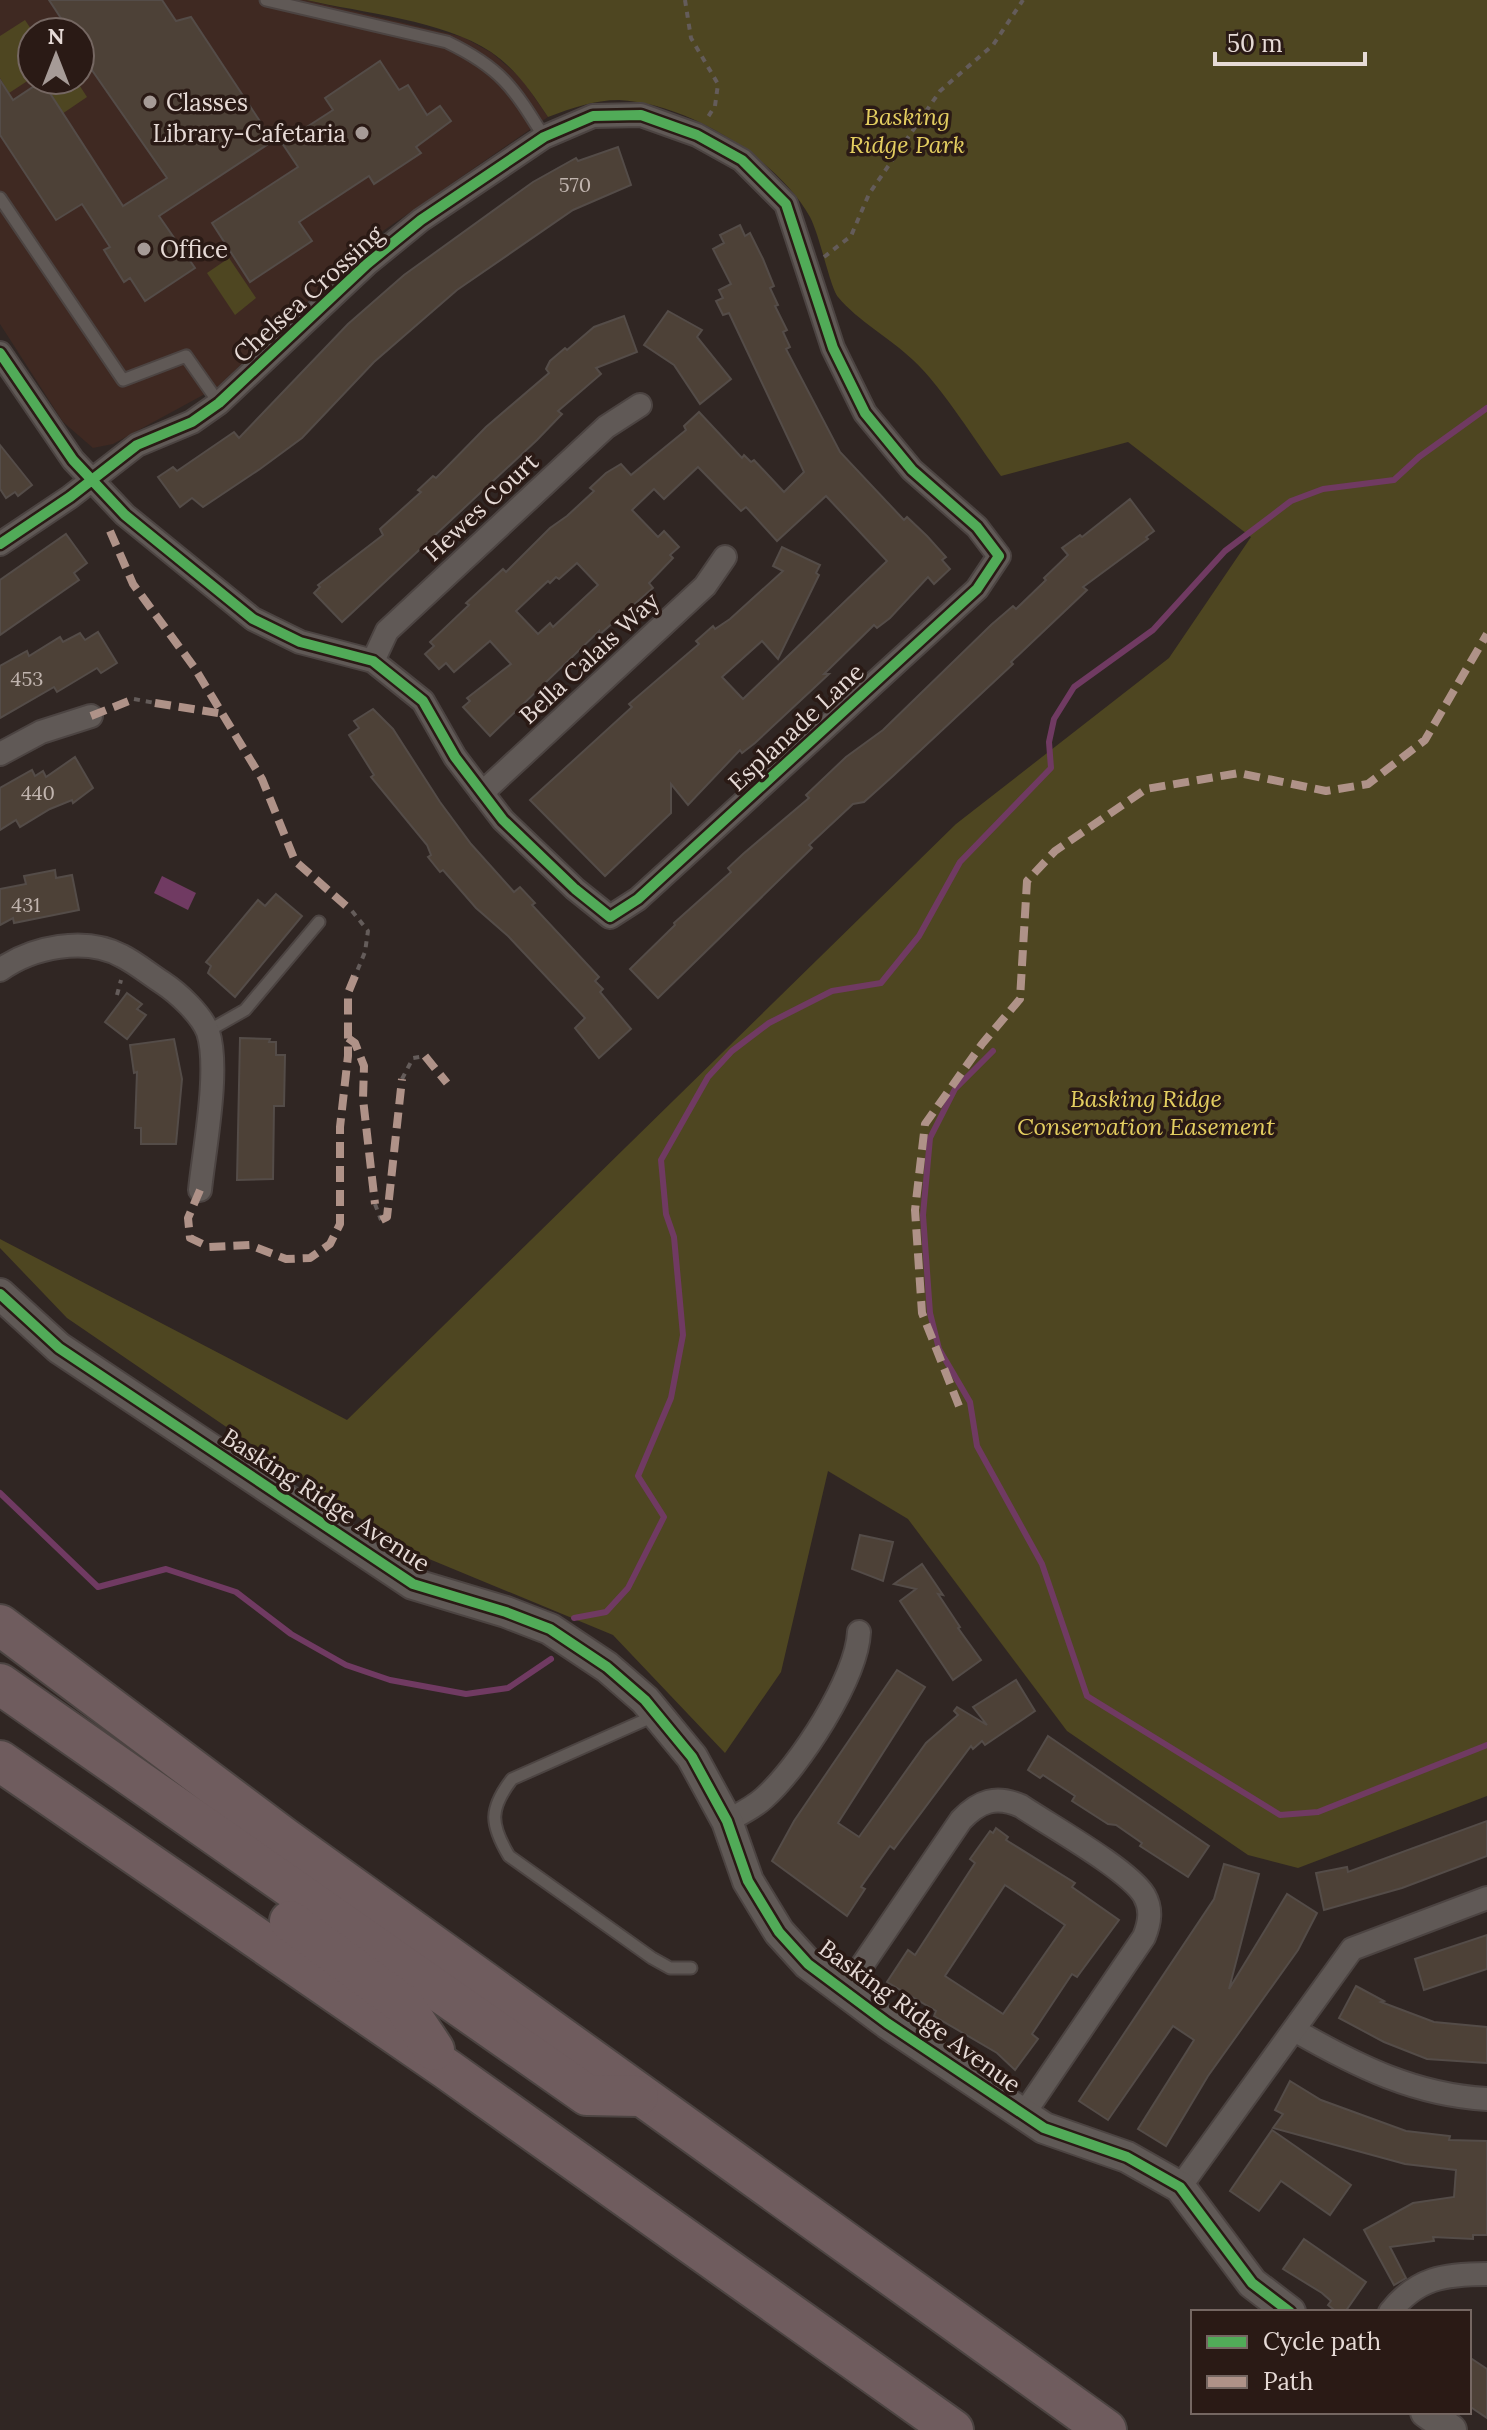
<svg xmlns="http://www.w3.org/2000/svg" width="1487" height="2430" font-family="Lora,serif">
<style>
.built{fill:#3f2922;fill-rule:evenodd}
.green{fill:#4e4621}
.water{fill:#703a62}
.lines{fill:none;stroke-linecap:round;stroke-linejoin:round}
.stream{stroke:#703a62;stroke-width:6}
.building{fill:#4d4137;stroke:#544c48;stroke-width:2;fill-rule:evenodd}
.lane-casing{stroke:#4c4442;stroke-width:15}
.street-casing{stroke:#4c4442;stroke-width:26}
.secondary-casing{stroke:#4c4442;stroke-width:34}
.highway-casing{stroke:#4c4442;stroke-width:44}
.path{stroke:#645c5a;stroke-width:4;stroke-dasharray:6 6;stroke-linecap:butt}
.lane{stroke:#605956;stroke-width:11}
.street{stroke:#605956;stroke-width:22}
.secondary{stroke:#605956;stroke-width:30}
.highway{stroke:#6f5c5e;stroke-width:40}
.quiet{stroke:#af9288;stroke-width:8;stroke-dasharray:16 8;stroke-linecap:butt}
.cycleway-casing{stroke:#2a1a15;stroke-width:15}
.cycleway{stroke:#51ab58;stroke-width:10}
.poi-dot{fill:#a69b97;stroke:#2a1a15;stroke-width:3}
.labels{text-anchor:middle;dominant-baseline:central;stroke-width:7;stroke-linejoin:round;paint-order:stroke}
.number-label{font-size:20px;fill:#c0b4ae}
.poi-label{font-size:24px;fill:#e6dad6;stroke:#2a1a15;text-anchor:start}
.park-label{font-size:24px;font-style:italic;fill:#e3cd60;stroke:#2a1a15}
.street-label{font-size:24px;fill:#e6dad6;stroke:#2a1a15}
</style>
<rect width="100%" height="100%" fill="#302623"/>
<path class="built" d="M0 0H306L463 37 492 53 521 78 548 117 383 231 216 388 113 444 93 448 63 422 0 324ZM32 32H80V80H32Z"/>
<g class="green">
<path d="M306 0H1487V1796L1298 1868 1248 1855 1067 1731 908 1519 828 1471 781 1672 725 1753 613 1635 405 1549 67 1318 0 1248V1239L347 1420 956 824 1169 658 1251 537 1128 442 1001 476C975 441 943 388 913 360 890 338 858 321 838 297 830 287 820 236 810 217 777 158 687 103 619 100 594 100 572 108 548 117 532 93 516 69 491 52 443 20 363 13 306 0Z"/>
<polygon points="25,20 33,32 32,78 9,93 0,78 0,36"/>
<polygon points="55,80 76,80 87,97 59,116 41,89"/>
<polygon points="229,258 256,298 235,315 207,273"/>
</g>
<polygon class="water" points="162,876 196,893 188,910 154,893"/>
<g class="lines">
<g class="stream">
<polyline points="993,1051 955,1089 930,1138 923,1215 930,1313 939,1349 970,1402 977,1446 1042,1564 1087,1696 1280,1815 1318,1812 1487,1745"/>
<polyline points="0,1493 98,1587 166,1569 236,1592 291,1634 346,1665 390,1680 466,1694 508,1688 551,1659"/>
<polyline points="574,1618 606,1612 628,1588 664,1517 638,1476 671,1398 683,1335 674,1237 666,1214 661,1160 708,1077 732,1051 769,1023 832,991 881,983 919,936 960,862 1051,768 1049,742 1054,719 1074,687 1153,630 1225,551 1291,501 1323,489 1394,480 1419,457 1487,408"/>
</g>
</g>
<g class="building">
<polygon points="49,0 162,0 176,21 191,17 273,141 159,216 195,268 145,301 130,278 124,282 104,250 110,247 82,204 56,220 0,135 0,80 13,100 42,81 123,206 167,178 87,63 90,61 80,47 80,32 70,32"/>
<polygon points="380,61 399,90 408,85 427,115 440,106 451,121 416,147 421,153 374,184 369,176 299,222 312,241 250,282 212,223 298,167 282,143 333,110 325,98"/>
<polygon points="618,147 631,185 573,210 457,290 374,362 302,438 260,469 203,507 192,498 180,507 158,477 173,467 177,471 234,432 239,438 348,324 404,275 533,182 576,158 578,161"/>
<path d="M740 225 745 236 750 233 763 259 774 286 770 288 778 305 775 306 787 330 783 332 790 347 786 349 840 452 904 520 907 517 927 536 946 557 942 560 950 569 934 584 928 577 890 618 877 628 874 625 824 674H829L755 743 742 753 740 750 688 805 671 784V813L605 876 530 800 632 707 629 704 699 644 696 641 713 626 715 629 730 619 783 571 773 566 782 547 820 565 816 573 819 575 778 659 762 641 722 677 743 699 887 561 826 496 777 541 746 507 741 511 698 467 664 499 654 489 632 510 658 537 664 531 679 547 670 555 673 558 649 583 653 588 599 635V631L490 736 463 707 470 701 467 698 511 664 490 641 454 672 446 663 439 669 425 654 434 646 430 642 469 605 466 603 503 569 506 572 550 528 567 516 594 491 590 488 606 473 621 464 631 475 686 430 684 426 699 412 742 458 744 455 751 462 754 460 784 492 804 472 729 313 723 315 716 301 723 298 719 290 731 284 713 249 724 243 720 235ZM577 563 598 585 553 627 550 623 538 634 516 611 548 581 550 583 556 577 559 579Z"/>
<polygon points="668,311 702,330 697,337 731,379 700,404 674,365 644,345"/>
<polygon points="624,316 637,352 596,368 601,374 558,411 562,414 537,440 342,622 314,593 320,587 318,585 383,535 380,529 421,492 418,490 433,476 436,478 486,427 549,373 546,369 550,361 565,348 567,350 594,327"/>
<polygon points="0,445 32,485 18,496 15,492 6,498 0,489"/>
<polygon points="1130,499 1154,531 1146,537 1148,539 1083,587 1087,590 1011,662 1013,664 893,776 864,802 853,804 809,845 812,848 658,998 630,969 675,925 674,923 731,872 728,868 743,854 809,798 806,795 846,757 883,730 991,625 1013,606 1016,609 1046,580 1044,578 1068,555 1062,548 1080,535 1082,537"/>
<polygon points="66,534 87,563 74,573 79,580 0,635 0,580"/>
<polygon points="98,632 117,663 101,673 97,668 57,692 54,687 0,718 0,666 27,651 29,656 60,637 63,642 80,633 85,640"/>
<polygon points="373,709 393,729 440,802 471,844 514,892 520,887 535,903 532,905 599,977 595,981 603,989 600,992 631,1029 599,1058 575,1028 585,1018 508,936 476,908 443,870 440,872 428,857 431,855 427,845 371,777 374,775 349,735 359,728 354,721"/>
<polygon points="75,757 93,788 73,803 72,800 50,809 20,827 16,820 0,830 0,788 32,770 35,776 43,771 46,777"/>
<polygon points="55,870 56,878 72,875 79,910 14,923 13,918 0,925 0,889 26,884 24,876"/>
<polygon points="276,894 302,916 235,997 208,973 211,966 206,962 258,900 265,906"/>
<polygon points="127,993 142,1004 137,1009 146,1015 127,1039 105,1022"/>
<polygon points="240,1038 270,1039 269,1042 276,1042 276,1055 285,1055 284,1106 274,1106 273,1179 237,1180"/>
<polygon points="174,1039 182,1079 176,1144 141,1144 141,1128 135,1128 137,1072 134,1073 130,1045"/>
<polygon points="860,1535 893,1542 883,1581 852,1569"/>
<polygon points="922,1564 943,1595 938,1594 960,1627 958,1628 981,1660 953,1680 900,1601 916,1589 894,1584"/>
<polygon points="897,1670 925,1687 838,1823 859,1837 926,1743 958,1715 954,1711 957,1707 987,1725 973,1707 1016,1680 1035,1711 985,1745 982,1741 973,1749 971,1746 894,1849 890,1846 861,1887 865,1889 847,1916 772,1861 794,1821"/>
<polygon points="1048,1736 1209,1846 1188,1877 1140,1846 1142,1843 1116,1825 1108,1824 1072,1801 1075,1796 1043,1775 1040,1778 1028,1770"/>
<polygon points="1487,1821 1487,1856 1402,1888 1324,1910 1316,1873 1347,1867 1348,1872"/>
<path d="M996 1828 1008 1837 1006 1840 1075 1883 1072 1887 1119 1920 1077 1977 1072 1974 1032 2034 1038 2039 1015 2070 997 2053 934 2016 936 2011 887 1982 908 1950 915 1955 975 1863 970 1859 990 1831 993 1833ZM1005 1885 1065 1925 1003 2014 945 1976Z"/>
<polygon points="1224,1864 1259,1874 1229,1989 1287,1894 1317,1913 1298,1950 1208,2076 1166,2146 1138,2129 1194,2040 1173,2026 1108,2120 1079,2101 1214,1899"/>
<polygon points="1487,1935 1487,1969 1424,1990 1415,1959"/>
<polygon points="1356,1986 1384,2001 1381,2002 1434,2022 1487,2027 1487,2063 1427,2059 1384,2042 1339,2018"/>
<polygon points="1290,2081 1321,2100 1406,2131 1450,2136 1449,2140 1487,2141 1487,2235 1473,2235 1473,2239 1433,2237 1434,2241 1390,2247 1406,2278 1394,2285 1364,2230 1413,2203 1454,2197 1456,2170 1405,2164 1273,2128 1283,2114 1275,2110"/>
<polygon points="1272,2130 1351,2185 1330,2215 1281,2181 1259,2211 1230,2191"/>
<polygon points="1304,2239 1366,2282 1345,2312 1337,2312 1328,2305 1331,2301 1322,2293 1283,2269"/>
<polygon points="1469,2357 1487,2369 1487,2418 1469,2406"/>
</g>
<g class="lines">
<g class="lane-casing">
<g id="lane">
<path d="M266 0 447 42C501 68 513 87 544 137"/>
<polyline points="0,198 123,380 186,356 219,403"/>
<polyline points="208,1031 245,1010 319,922"/>
<path d="M654 1716 512 1779C489 1809 490 1824 509 1856L652 1958 670 1968H691"/>
</g>
</g>
<g class="street-casing">
<g id="street">
<polyline points="0,353 73,460 125,515 253,619 300,642 373,661 423,701 455,757 503,820 575,889 610,917 638,899 977,589 999,556 977,527 912,470 865,413 833,348 786,204 742,160 697,135 641,115 593,116 544,137 421,220 367,264 219,403 192,422 137,445 70,497 0,544"/>
<polyline points="373,661 387,631 606,427 640,405"/>
<polyline points="0,754 41,732 91,716"/>
<polyline points="482,793 705,586 725,557"/>
<path d="M0 970C32 947 85 936 122 956 136 963 149 974 163 983 178 993 201 1014 208 1032 220 1069 204 1150 200 1190"/>
<path d="M727 1821C740 1814 753 1808 764 1798 799 1767 857 1678 859 1632"/>
<path d="M844 1992 961 1820C979 1801 996 1795 1021 1806 1049 1825 1128 1869 1144 1895 1152 1909 1150 1922 1144 1937L1023 2115"/>
<path d="M1296 2031C1357 2066 1415 2095 1487 2099"/>
<polyline points="1180,2187 1352,1949 1487,1898"/>
<path d="M1390 2312C1417 2278 1444 2274 1487 2274"/>
</g>
</g>
<g class="secondary-casing">
<g id="secondary">
<polyline points="0,1294 59,1348 413,1584 506,1612 550,1629 607,1667 645,1700 692,1757 727,1821 748,1881 779,1932 808,1964 887,2023 1044,2128 1127,2157 1180,2187 1252,2283 1290,2312"/>
<polyline points="1426,2412 1451,2430"/>
</g>
</g>
<g class="highway-casing">
<g id="highway">
<polyline points="0,1625 284,1838 1106,2430"/>
<polyline points="0,1684 587,2095 638,2096"/>
<polyline points="0,1761 448,2070 953,2430"/>
<polyline points="290,1921 404,2005 434,2050"/>
</g>
</g>
<g class="path">
<polyline points="685,0 691,38 718,84 715,106 706,120"/>
<polyline points="824,257 851,236 869,194 940,91 993,45 1023,0"/>
<polyline points="134,699 155,703"/>
<polyline points="352,911 368,931 365,952 355,976"/>
<polyline points="117,995 121,980"/>
<polyline points="402,1079 413,1058 425,1056"/>
<polyline points="375,1204 381,1220"/>
</g>
<use href="#lane" class="lane"/>
<use href="#street" class="street"/>
<use href="#secondary" class="secondary"/>
<use href="#highway" class="highway"/>
<g class="quiet">
<polyline points="110,531 133,584 194,667 262,779 295,861 352,911"/>
<polyline points="155,703 224,714"/>
<polyline points="91,716 134,699"/>
<polyline points="348,1038 355,1043 364,1066 363,1099 375,1204"/>
<polyline points="425,1056 447,1083"/>
<polyline points="200,1190 188,1218 190,1238 209,1247 250,1245 286,1259 310,1258 330,1244 340,1224 340,1127 348,1056 348,993 355,976"/>
<polyline points="381,1220 387,1217 402,1079"/>
<polyline points="959,1406 922,1313 915,1210 925,1124 982,1044 1020,999 1027,881 1055,851 1146,789 1239,773 1326,791 1368,784 1425,740 1487,634"/>
</g>
<g class="cycleway-casing">
<g id="cycleway">
<polyline points="0,353 73,460 125,515 253,619 300,642 373,661 423,701 455,757 503,820 575,889 610,917 638,899 977,589 999,556 977,527 912,470 865,413 833,348 786,204 742,160 697,135 641,115 593,116 544,137 421,220 367,264 219,403 192,422 137,445 70,497 0,544"/>
<polyline points="0,1294 59,1348 413,1584 506,1612 550,1629 607,1667 645,1700 692,1757 727,1821 748,1881 779,1932 808,1964 887,2023 1044,2128 1127,2157 1180,2187 1252,2283 1290,2312"/>
</g>
</g>
<use href="#cycleway" class="cycleway"/>
</g>
<g class="poi-dot">
<circle cx="150" cy="102" r="8"/>
<circle cx="362" cy="133" r="8"/>
<circle cx="144" cy="249" r="8"/>
</g>
<g class="labels">
<g class="number-label">
<text x="575" y="184">570</text>
<text x="27" y="678">453</text>
<text x="38" y="792">440</text>
<text x="26" y="904">431</text>
</g>
<g class="poi-label">
<text x="166" y="102">Classes</text>
<text x="346" y="133" text-anchor="end">Library-Cafetaria</text>
<text x="160" y="249">Office</text>
</g>
<g class="park-label">
<text x="907" y="116">Basking<tspan x="907" dy="28">Ridge Park</tspan></text>
<text x="1146" y="1098">Basking Ridge<tspan x="1146" dy="28">Conservation Easement</tspan></text>
</g>
<g class="street-label">
<text transform="translate(308 294) rotate(-42)">Chelsea Crossing</text>
<text transform="translate(481 507) rotate(-43)">Hewes Court</text>
<text transform="translate(589 658) rotate(-43)">Bella Calais Way</text>
<text transform="translate(796 727) rotate(-43)">Esplanade Lane</text>
<text transform="translate(326 1500) rotate(33)">Basking Ridge Avenue</text>
<text transform="translate(920 2016) rotate(36)">Basking Ridge Avenue</text>
</g>
</g>
<rect x="1191" y="2310" width="280" height="104" fill="#2a1a15" stroke="#756762" stroke-width="2"/>
<rect x="1207" y="2336" width="40" height="12" fill="#51ab58" stroke="#756762" stroke-width="2"/>
<text x="1263" y="2350" font-size="24" fill="#e6dad6">Cycle path</text>
<rect x="1207" y="2376" width="40" height="12" fill="#af9288" stroke="#756762" stroke-width="2"/>
<text x="1263" y="2390" font-size="24" fill="#e6dad6">Path</text>
<g transform="translate(56 56)"><circle r="38" fill="#2a1a15" stroke="#756762" stroke-width="2"/>
<path d="M0-6L14 30L0 20L-14 30Z" fill="#a69b97"/>
<text y="-12" font-size="22" font-weight="bold" text-anchor="middle" fill="#e6dad6">N</text>
</g>
<path d="M1215 52v12h150v-12" fill="none" stroke="#e6dad6" stroke-width="4"/>
<text x="1227" y="52" font-size="24" fill="#e6dad6" stroke="#2a1a15" stroke-width="6" paint-order="stroke">50 m</text>
</svg>
